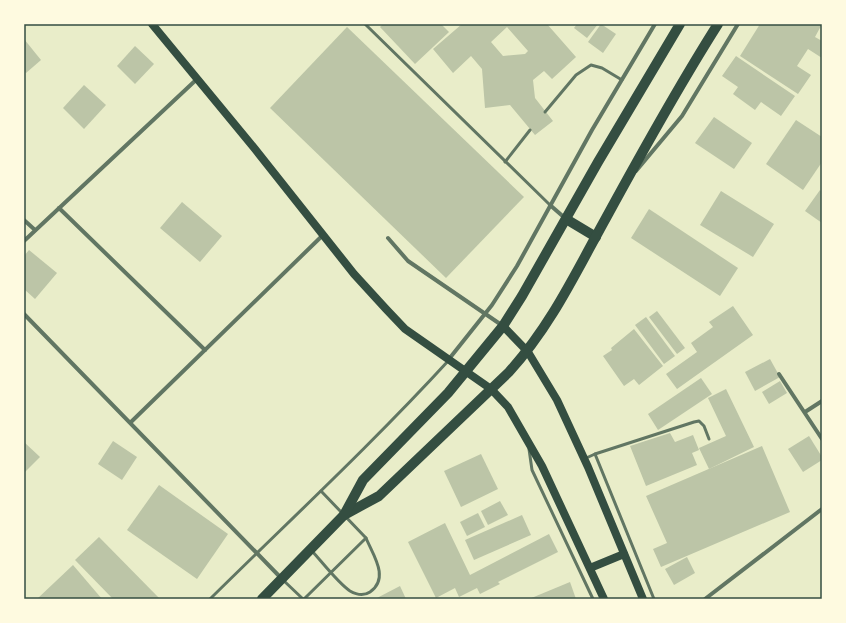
<svg xmlns="http://www.w3.org/2000/svg" width="846" height="623" font-family="'Asap Condensed',sans-serif">
<style>
.building{fill:#bcc5a7;fill-rule:evenodd}
.lines{fill:none;stroke-linecap:round;stroke-linejoin:round}
.service{stroke:#617663;stroke-width:3}
.minor{stroke:#617663;stroke-width:4}
.secondary{stroke:#344e41;stroke-width:8}
.primary{stroke:#344e41;stroke-width:10}
.neatline{fill:none;stroke:#344e41;stroke-width:1.5}
</style>
<rect width="100%" height="100%" fill="#e9edc9"/>
<g class="building">
<polygon points="383,24 441,24 449,32 415,64 380,27"/>
<path d="M462 24H547L576 57 552 79 544 71 533 80 535 98 553 121 535 135 510 105 485 108 482 69 471 56 453 73 433 49ZM507 27 528 51 525 54 503 56 491 42Z"/>
<polygon points="577,24 598,24 587,38 574,28"/>
<polygon points="601,24 616,34 603,53 588,42"/>
<polygon points="760,24 822,24 815,37 822,41 822,58 808,49 797,66 811,75 798,94 740,56"/>
<polygon points="347,27 524,197 446,278 270,108"/>
<polygon points="24,39 41,60 26,73 24,71"/>
<polygon points="135,46 154,64 135,84 117,66"/>
<polygon points="736,56 795,96 781,116 761,102 755,110 733,94 738,87 722,76"/>
<polygon points="84,85 106,105 84,129 63,108"/>
<polygon points="714,117 752,143 734,169 695,143"/>
<polygon points="796,120 822,137 822,162 803,190 766,164"/>
<polygon points="820,190 822,192 822,223 805,211"/>
<polygon points="721,191 774,224 753,257 700,225"/>
<polygon points="182,202 222,236 200,262 160,228"/>
<polygon points="649,209 738,268 720,296 631,238"/>
<polygon points="29,250 57,273 35,299 24,289 24,256"/>
<polygon points="733,306 753,335 677,389 666,374 697,352 691,343 713,327 709,322"/>
<polygon points="657,311 685,348 677,354 649,317"/>
<polygon points="646,317 675,356 664,364 635,325"/>
<polygon points="634,329 663,366 639,385 634,379 624,386 603,356 612,350 611,348"/>
<polygon points="770,359 780,377 755,391 745,372"/>
<polygon points="701,378 712,394 658,430 648,414"/>
<polygon points="780,381 787,393 769,404 762,392"/>
<polygon points="726,389 754,447 709,469 699,448 726,436 708,398"/>
<polygon points="670,433 675,442 693,435 699,450 692,453 697,465 646,486 630,446"/>
<polygon points="809,436 822,457 822,460 803,472 788,449"/>
<polygon points="113,441 137,457 122,480 98,464"/>
<polygon points="24,442 40,457 24,473"/>
<polygon points="762,446 790,512 661,567 653,549 667,543 646,496"/>
<polygon points="481,454 498,489 461,507 444,471"/>
<polygon points="159,485 228,534 197,579 127,530"/>
<polygon points="500,501 508,515 488,525 481,511"/>
<polygon points="478,513 485,527 467,536 460,522"/>
<polygon points="522,515 531,535 474,560 465,540"/>
<polygon points="445,523 470,575 549,534 558,552 498,582 500,584 480,594 477,588 459,597 455,588 436,598 408,542"/>
<polygon points="99,537 160,599 113,599 75,560"/>
<polygon points="687,557 695,573 674,585 665,569"/>
<polygon points="73,565 102,599 37,599"/>
<polygon points="570,582 576,599 529,599"/>
<polygon points="400,586 406,599 375,599"/>
</g>
<g class="lines">
<g class="service">
<polyline points="365,24 550,205"/>
<polyline points="545,112 576,75 591,65 602,68 622,80"/>
<polyline points="505,162 530,130"/>
<polyline points="529,449 532,470 593,599"/>
<polyline points="595,454 694,422 699,421 704,426 709,439"/>
<polyline points="584,459 595,454 654,599"/>
<path d="M312 551C322 562 339 584 350 591 357 595 364 596 370 592 390 578 373 555 366 538"/>
<polyline points="283,580 303,599"/>
<path d="M210 599C290 520 373 443 449 360"/>
<polyline points="304,599 366,538 321,491"/>
</g>
<g class="minor">
<polyline points="636,171 682,116 738,24"/>
<polyline points="550,205 566,219"/>
<polyline points="59,208 205,350"/>
<polyline points="24,220 35,230"/>
<polyline points="388,238 408,261 503,326"/>
<polyline points="24,241 197,79"/>
<polyline points="24,314 282,579"/>
<polyline points="449,359 492,305 517,266 592,130 655,24"/>
<polyline points="779,374 822,439"/>
<polyline points="805,412 822,401"/>
<polyline points="131,422 323,235"/>
<polyline points="705,599 822,509"/>
</g>
<g class="secondary">
<polyline points="152,24 255,149 354,274 386,309 405,329 491,389 508,407 542,466 604,599"/>
<polyline points="503,326 528,352 557,400 588,467 643,599"/>
<polyline points="590,568 624,554"/>
</g>
<g class="primary">
<polyline points="566,219 596,237"/>
<path d="M344 515 379 496 509 372C551 326 576 272 606 218 642 152 678 87 718 24"/>
<polyline points="262,599 344,515 363,480 448,393 503,326 522,296 598,162 680,24"/>
</g>
</g>
<rect width="846" height="623" fill="none" stroke="#fefae0" stroke-width="50"/>
<rect x="25" y="25" width="796" height="573" class="neatline"/>
</svg>
